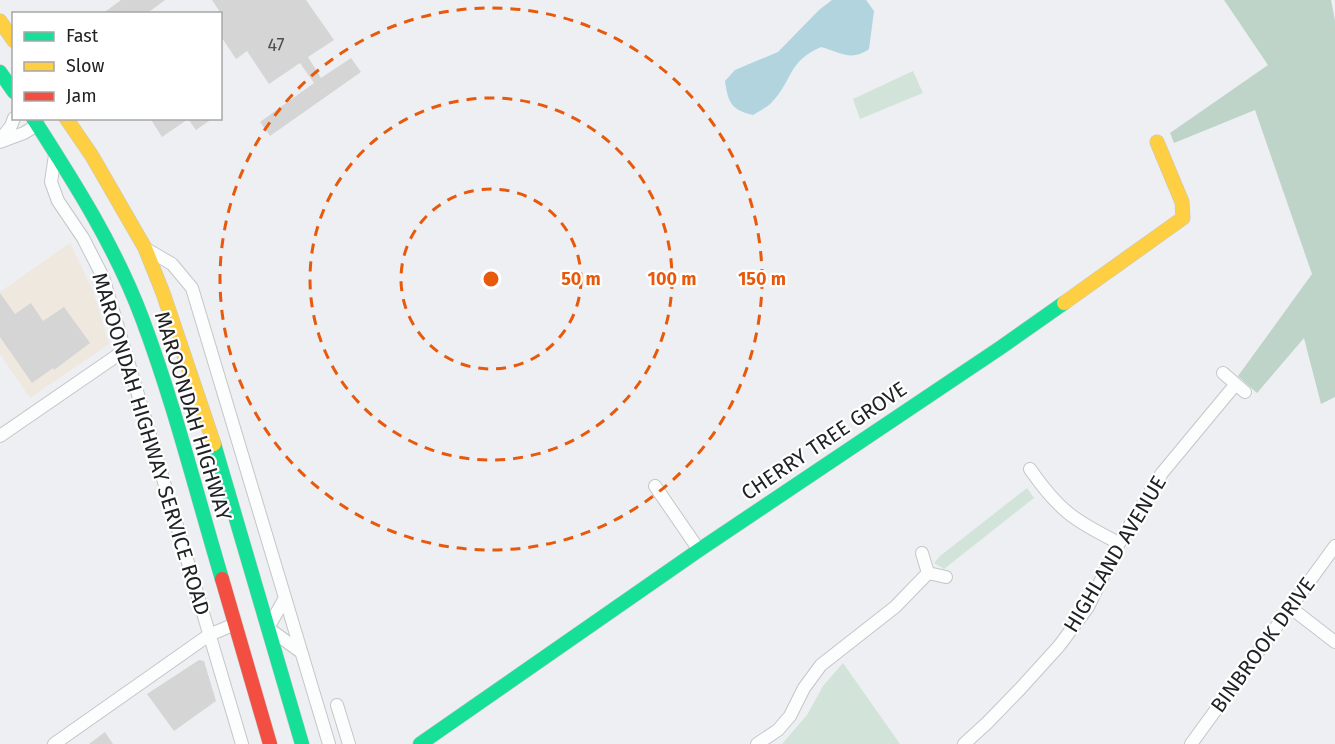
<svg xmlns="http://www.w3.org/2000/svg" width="1335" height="744" font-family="'Fira Sans',sans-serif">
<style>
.education{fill:#efe8df}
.green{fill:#d2e4da}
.forest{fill:#bed4c8}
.water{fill:#b1d4de}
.building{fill:#d5d5d6}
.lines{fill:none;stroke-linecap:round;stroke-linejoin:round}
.street-casing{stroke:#c4c6c8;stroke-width:14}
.fast-casing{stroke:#c4c6c8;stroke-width:15}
.slow-casing{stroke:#c4c6c8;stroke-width:15}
.jam-casing{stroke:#c4c6c8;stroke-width:15}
.street{stroke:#fcfdfd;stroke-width:12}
.fast{stroke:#16e098;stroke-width:14}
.slow{stroke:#ffcf43;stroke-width:14}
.jam{stroke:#f24e42;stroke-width:14}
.ring{fill:none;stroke:#e8590c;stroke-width:3;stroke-dasharray:10 8}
.labels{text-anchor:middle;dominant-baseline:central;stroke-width:4.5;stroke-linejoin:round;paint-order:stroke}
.number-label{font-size:18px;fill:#4d4f50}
.street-label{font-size:21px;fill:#202224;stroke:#fff}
.centre{fill:#e8590c;stroke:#fff;stroke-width:3}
.ring-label{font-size:18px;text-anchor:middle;font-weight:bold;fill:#e8590c;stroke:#fff;stroke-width:4.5;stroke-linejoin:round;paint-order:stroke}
</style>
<rect width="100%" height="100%" fill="#edeff2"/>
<polygon class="education" points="70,243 93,291 109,344 30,398 0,354 0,292"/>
<g class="green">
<polygon points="913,71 923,93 860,119 853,99"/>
<polygon points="1027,488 1034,498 944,569 934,563 940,556"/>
<polygon points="843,663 900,744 782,744 807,715 823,686"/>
</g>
<polygon class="forest" points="1224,0 1331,0 1335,21 1335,397 1321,404 1304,338 1257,393 1238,376 1312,274 1255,110 1174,143 1170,133 1268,65"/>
<path class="water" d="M832 0H866L874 11 869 49C851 62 840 52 821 47 788 61 793 80 772 102 768 107 759 111 753 115 731 110 728 102 725 81L735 70 778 52 819 10Z"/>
<g class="building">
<polygon points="121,0 165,0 146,14 102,14"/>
<polygon points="212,0 306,0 334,40 308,57 321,78 351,58 361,72 270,136 260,122 314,83 300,63 269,84 247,51 236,59 220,35 220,12"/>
<polygon points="150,118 213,118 196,130 188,119 162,137"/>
<polygon points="0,293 15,314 31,303 43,321 64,307 90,343 54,370 53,368 32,383 0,337"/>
<polygon points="199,660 204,661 216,701 174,731 147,694"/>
<polygon points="105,732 113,744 89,744"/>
</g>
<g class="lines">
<g class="street-casing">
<g id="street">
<polyline points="0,140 11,126 14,118"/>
<polyline points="0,142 24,133 37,125"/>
<polyline points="55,155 51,182 58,201 83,238 103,277 242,744"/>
<polyline points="148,250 172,264 192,288 329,744"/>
<polyline points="1223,373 1245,392"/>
<polyline points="0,436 125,350"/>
<path d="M1030 469C1059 511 1075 521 1119 543"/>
<polyline points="655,486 699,550"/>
<polyline points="922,553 928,573 946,577"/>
<polyline points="285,598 268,628 301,652"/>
<polyline points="1291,608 1335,642"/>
<polyline points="337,705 349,744"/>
<polyline points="54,744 209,635 235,624"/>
<polyline points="757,744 778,730 790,716 804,688 821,665 895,607 928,573"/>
<polyline points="964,744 987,723 1020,689 1059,646 1088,607 1119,543 1162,473 1235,385"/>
<polyline points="1191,744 1335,546"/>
</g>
</g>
<g class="fast-casing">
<g id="fast">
<polyline points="0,72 14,92"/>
<path d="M33 118C74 182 115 246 142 318 174 403 196 492 222 579"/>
<polyline points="214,444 302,744"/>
<polyline points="420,744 699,550 1000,348 1064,303"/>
</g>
</g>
<g class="slow-casing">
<g id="slow">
<polyline points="0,21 14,41"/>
<polyline points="66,118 92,156 145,248 163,293 214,444"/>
<polyline points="1064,303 1183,218 1182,202 1157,142"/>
</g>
</g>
<g class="jam-casing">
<polyline id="jam" points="222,579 270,744"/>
</g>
<use href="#street" class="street"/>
<use href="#fast" class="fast"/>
<use href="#slow" class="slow"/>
<use href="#jam" class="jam"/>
</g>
<g class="ring">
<circle cx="491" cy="279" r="90"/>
<circle cx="491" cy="279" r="181"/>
<circle cx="491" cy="279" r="271"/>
</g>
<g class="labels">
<g class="number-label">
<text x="276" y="45">47</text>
</g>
<g class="street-label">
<text transform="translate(193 416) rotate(73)">MAROONDAH HIGHWAY</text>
<text transform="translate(824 441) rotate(-34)">CHERRY TREE GROVE</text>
<text transform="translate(151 444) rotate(73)">MAROONDAH HIGHWAY SERVICE ROAD</text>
<text transform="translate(1115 554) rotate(-59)">HIGHLAND AVENUE</text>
<text transform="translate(1263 645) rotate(-54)">BINBROOK DRIVE</text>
</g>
</g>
<circle cx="491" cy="279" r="9" class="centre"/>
<g class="ring-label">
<text x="581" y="285">50 m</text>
<text x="672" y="285">100 m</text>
<text x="762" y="285">150 m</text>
</g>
<rect x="12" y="12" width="210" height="108" fill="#ffffff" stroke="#a6a7a7" stroke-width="1.5"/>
<rect x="24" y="32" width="30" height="9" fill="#16e098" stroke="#a6a7a7" stroke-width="1.5"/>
<text x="66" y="42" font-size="18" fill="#202224">Fast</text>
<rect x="24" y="62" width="30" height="9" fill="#ffcf43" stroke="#a6a7a7" stroke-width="1.5"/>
<text x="66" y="72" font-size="18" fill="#202224">Slow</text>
<rect x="24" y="92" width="30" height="9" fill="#f24e42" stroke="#a6a7a7" stroke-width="1.5"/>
<text x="66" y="102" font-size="18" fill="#202224">Jam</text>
</svg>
